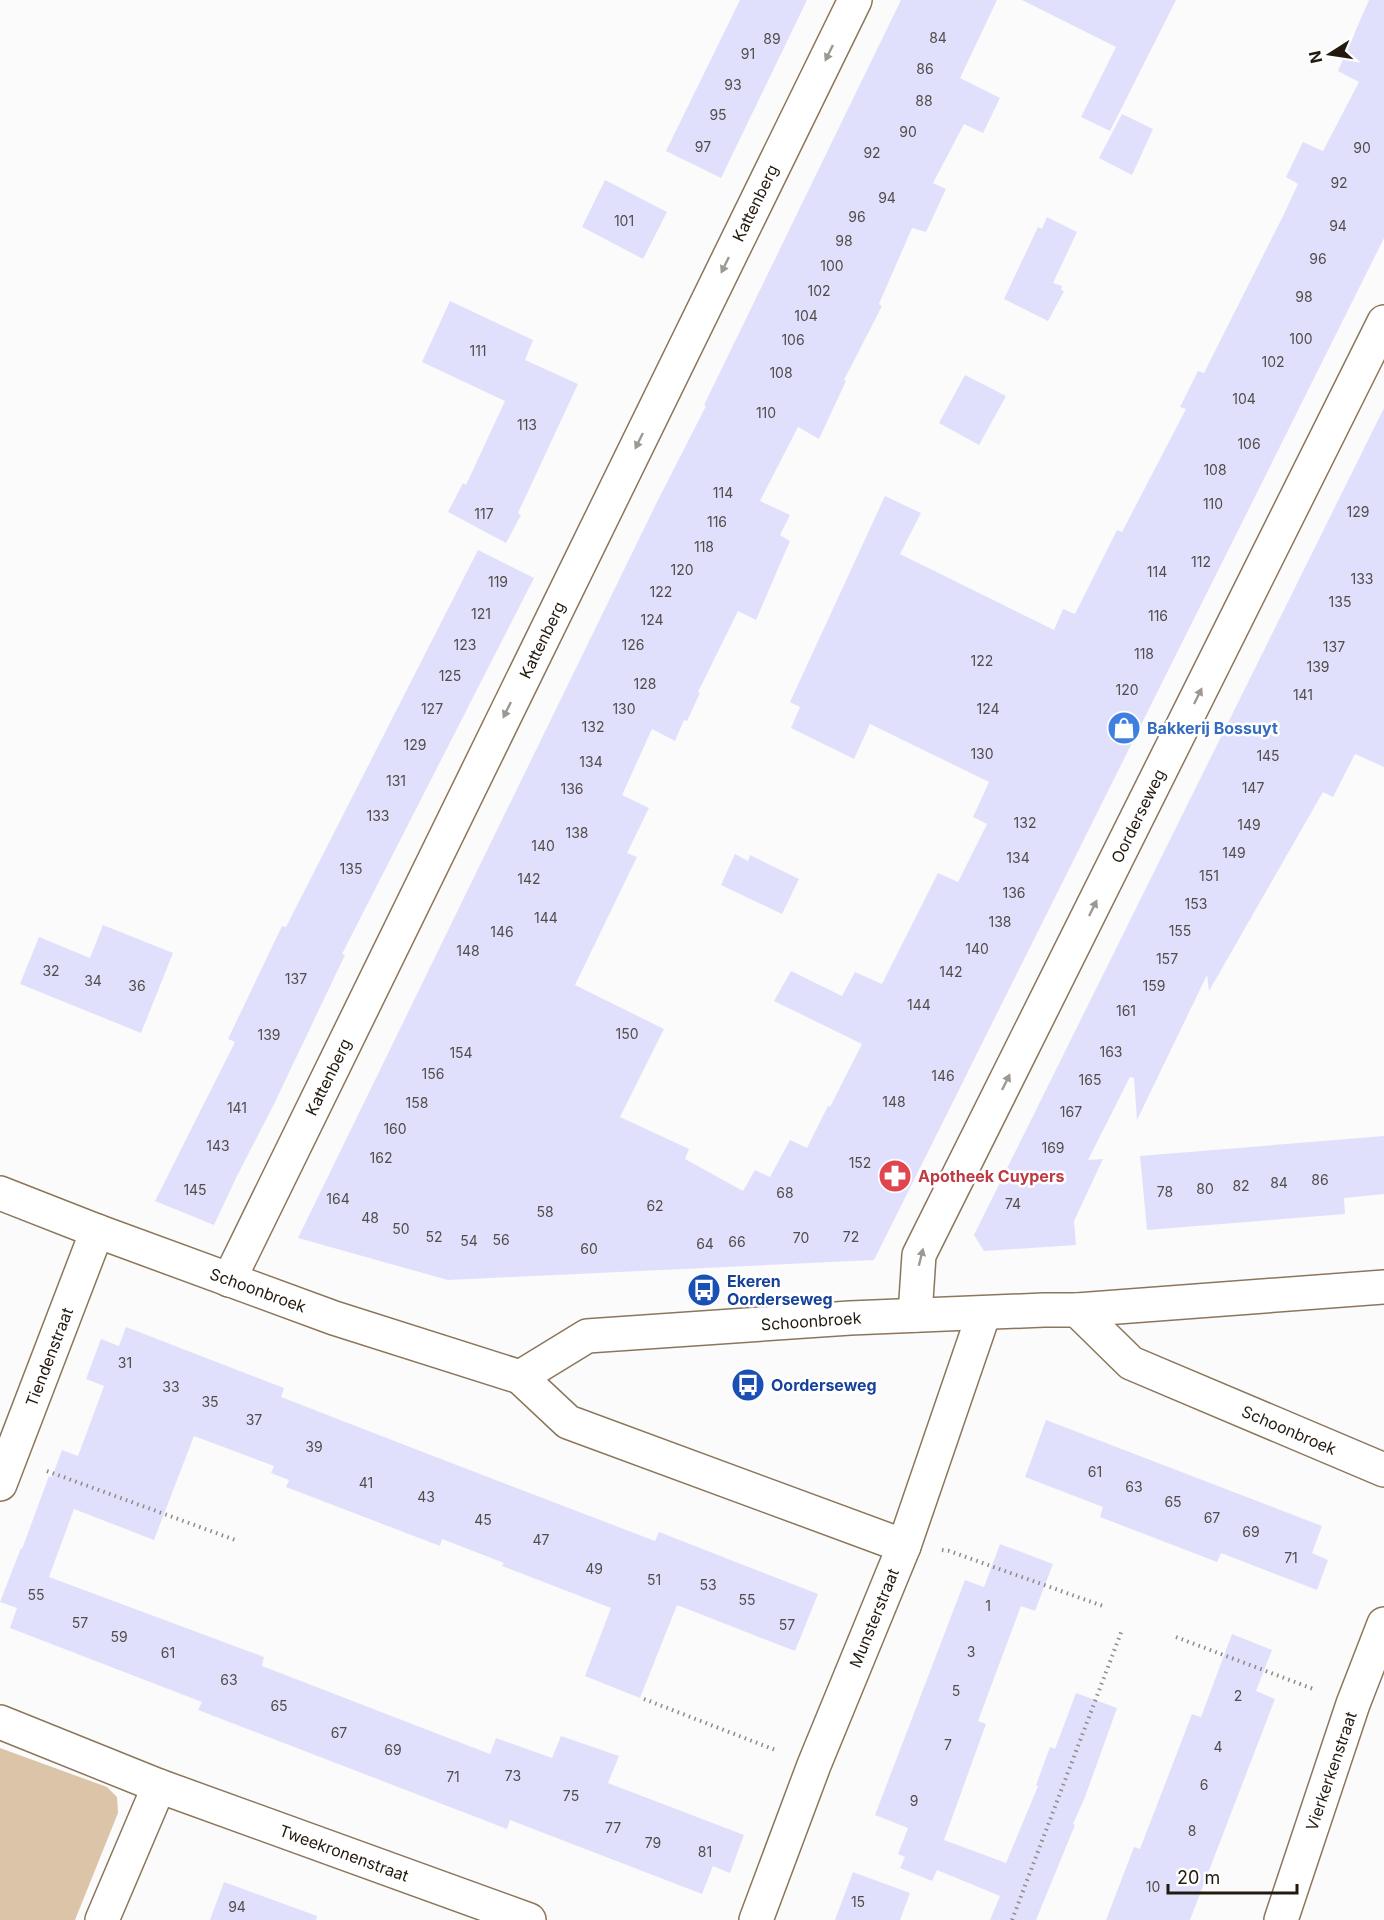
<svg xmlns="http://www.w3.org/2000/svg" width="1384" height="1920" font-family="Inter,sans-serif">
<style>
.green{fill:#dbc4a7}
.building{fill:#e1e0fc}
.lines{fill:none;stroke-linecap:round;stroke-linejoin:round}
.minor-casing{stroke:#8c765b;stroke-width:36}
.path{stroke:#908b86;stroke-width:4;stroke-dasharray:1.5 4.5;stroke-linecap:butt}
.minor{stroke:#fff;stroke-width:33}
.oneway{fill:#9c9893}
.labels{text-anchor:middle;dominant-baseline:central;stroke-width:5;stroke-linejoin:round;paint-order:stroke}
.number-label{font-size:14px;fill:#524c4a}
.street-label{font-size:16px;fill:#231a0f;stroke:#fff}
.shop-label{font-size:16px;font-weight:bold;fill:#366cbe;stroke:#fff;text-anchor:start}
.health-label{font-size:16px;font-weight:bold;fill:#be3a42;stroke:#fff;text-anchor:start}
.transit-label{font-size:16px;font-weight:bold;fill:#164399;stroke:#fff;text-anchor:start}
</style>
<rect width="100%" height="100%" fill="#fbfbfb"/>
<polygon class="green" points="0,1748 107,1787 117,1797 118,1813 75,1920 0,1920"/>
<g class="building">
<polygon points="740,0 807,0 721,178 666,151"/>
<polygon points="901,0 997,0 960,78 1000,98 983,133 964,124 933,183 946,189 926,232 912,228 879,304 882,306 844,380 846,381 819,439 798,427 760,501 790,515 780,535 790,541 756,620 738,611 698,692 700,693 687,721 684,720 675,741 652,729 622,795 649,808 627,853 637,857 575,985 664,1029 620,1117 689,1149 685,1159 743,1191 755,1170 770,1177 790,1140 807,1148 828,1106 830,1107 862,1044 774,1001 791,971 842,996 855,972 882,984 938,873 958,882 987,824 973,817 989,782 870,724 854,759 791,728 800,707 790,702 885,496 921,513 900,554 1054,630 1063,609 1075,614 1117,530 1122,532 1186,409 1180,407 1198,371 1204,373 1284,214 1298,184 1286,177 1303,142 1323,151 1359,82 1338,71 1369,0 1384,0 1384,238 874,1260 448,1280 298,1238 657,502 706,406 704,405"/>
<polygon points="1022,0 1176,0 1110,131 1081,117 1116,47"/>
<polygon points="1122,114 1153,129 1132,175 1099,158"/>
<polygon points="605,180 667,212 643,259 582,227"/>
<polygon points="1047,217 1077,232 1053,283 1062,286 1061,290 1064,291 1048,321 1004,299 1038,227 1042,229"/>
<polygon points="450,301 533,340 525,360 578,384 518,513 521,515 506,543 448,512 463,483 466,485 505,401 422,362"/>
<polygon points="965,375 1006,396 979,445 939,423"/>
<polygon points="1384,408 1384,767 1355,754 1333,797 1323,792 1209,991 1207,975 1137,1120 1134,1078 1130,1077 1088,1160 1103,1159 1074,1221 1076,1245 984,1251 974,1235"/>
<polygon points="478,550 534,578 342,954 345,955 274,1104 236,1178 214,1225 155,1201 235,1042 228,1039 282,926 286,927"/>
<polygon points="735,854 748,861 750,855 799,879 782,914 721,885"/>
<polygon points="103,925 173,953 141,1033 20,984 39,937 90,958"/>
<polygon points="1384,1136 1384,1194 1344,1198 1345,1214 1147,1230 1140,1156"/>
<polygon points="126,1327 284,1388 281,1397 428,1454 655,1541 659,1532 818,1594 795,1651 677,1605 640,1698 585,1676 611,1608 502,1566 504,1563 442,1539 440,1546 286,1487 289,1480 271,1473 274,1466 194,1436 154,1540 74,1509 49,1577 264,1657 262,1666 490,1754 496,1738 552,1758 561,1736 619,1756 608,1783 744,1835 730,1873 713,1866 702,1894 510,1820 507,1829 198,1710 202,1702 10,1628 17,1608 0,1602 21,1548 22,1549 49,1476 52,1477 62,1450 78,1456 104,1386 86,1379 101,1339 119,1346"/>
<polygon points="1046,1420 1322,1526 1312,1553 1328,1560 1317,1590 1221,1553 1217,1562 1100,1517 1103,1507 1025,1477"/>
<polygon points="1000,1544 1053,1564 1035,1611 1021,1606 978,1721 986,1724 944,1840 1006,1863 1038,1786 1036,1785 1050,1747 1055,1749 1076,1693 1117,1708 1085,1797 1073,1824 1075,1825 1036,1920 990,1920 1000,1896 937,1870 932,1881 900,1868 905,1857 898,1854 908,1828 875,1815 965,1580 984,1587"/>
<polygon points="1232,1634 1272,1650 1256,1691 1275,1699 1190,1920 1106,1920 1134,1847 1140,1849 1192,1714 1201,1717"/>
<polygon points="853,1872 910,1893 900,1920 835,1920"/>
<polygon points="224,1882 317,1916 316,1920 210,1920"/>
</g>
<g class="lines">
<g class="minor-casing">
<g id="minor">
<polyline points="0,1193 97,1231 334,1318 520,1377 587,1336 850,1318 1044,1310 1077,1310 1384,1287"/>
<polyline points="229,1280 855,0"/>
<polyline points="1077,1310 1131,1363 1384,1470"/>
<polyline points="915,1315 919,1255 1384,322"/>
<polyline points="520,1377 568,1422 904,1546"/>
<polyline points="0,1484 97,1231"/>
<polyline points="0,1722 159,1786 529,1920"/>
<polyline points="102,1920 159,1786"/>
<polyline points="756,1920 814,1765 904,1546 984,1313"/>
<polyline points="1281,1920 1353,1704 1384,1624"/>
</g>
</g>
<g class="path">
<polyline points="47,1471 238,1541"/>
<polyline points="942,1550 949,1551 1103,1606"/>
<polyline points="1176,1637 1316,1690"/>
<polyline points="644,1699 778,1751"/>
<polyline points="1012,1920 1122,1630"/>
</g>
<use href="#minor" class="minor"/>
</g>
<defs><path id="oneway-solid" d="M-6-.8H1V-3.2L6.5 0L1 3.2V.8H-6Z" transform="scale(1.5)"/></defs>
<g class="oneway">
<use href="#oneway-solid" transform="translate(829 53) rotate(116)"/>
<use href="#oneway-solid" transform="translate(725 265) rotate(116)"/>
<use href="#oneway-solid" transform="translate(639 441) rotate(116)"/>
<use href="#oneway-solid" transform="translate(1198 696) rotate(-64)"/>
<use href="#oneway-solid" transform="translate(507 710) rotate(116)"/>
<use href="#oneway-solid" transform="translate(1093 908) rotate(-64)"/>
<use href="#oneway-solid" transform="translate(1006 1082) rotate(-64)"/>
<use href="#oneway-solid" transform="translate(921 1257) rotate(-76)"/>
</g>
<defs>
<g id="shop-disc" transform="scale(1.725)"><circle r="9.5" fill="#3f7fe0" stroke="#fff"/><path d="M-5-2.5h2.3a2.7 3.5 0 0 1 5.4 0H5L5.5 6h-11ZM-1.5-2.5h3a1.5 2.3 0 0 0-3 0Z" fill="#fff"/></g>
<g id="pharmacy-disc" transform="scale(1.725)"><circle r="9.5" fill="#e0444e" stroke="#fff"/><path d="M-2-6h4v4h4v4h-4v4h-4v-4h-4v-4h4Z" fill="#fff"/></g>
<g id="bus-disc" transform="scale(1.725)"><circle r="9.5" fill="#1a4fb4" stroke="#fff"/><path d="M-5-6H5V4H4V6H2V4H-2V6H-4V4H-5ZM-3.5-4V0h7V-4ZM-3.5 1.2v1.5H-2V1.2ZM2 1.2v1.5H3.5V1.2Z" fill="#fff"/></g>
</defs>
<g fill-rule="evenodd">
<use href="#shop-disc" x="1124" y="728"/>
<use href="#pharmacy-disc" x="895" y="1176"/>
<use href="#bus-disc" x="704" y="1290"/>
<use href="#bus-disc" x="748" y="1385"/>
</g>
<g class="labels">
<g class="number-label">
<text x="938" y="37">84</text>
<text x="772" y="38">89</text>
<text x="748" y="53">91</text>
<text x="925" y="68">86</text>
<text x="733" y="84">93</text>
<text x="924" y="100">88</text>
<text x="718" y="114">95</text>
<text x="908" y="131">90</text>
<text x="703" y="146">97</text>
<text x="1362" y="147">90</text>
<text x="872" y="152">92</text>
<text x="1339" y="182">92</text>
<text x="887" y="197">94</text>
<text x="857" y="216">96</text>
<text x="624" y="220">101</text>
<text x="1338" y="225">94</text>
<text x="844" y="240">98</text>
<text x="1318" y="258">96</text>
<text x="832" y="265">100</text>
<text x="819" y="290">102</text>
<text x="1304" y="296">98</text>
<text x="806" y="315">104</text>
<text x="1301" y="338">100</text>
<text x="793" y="339">106</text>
<text x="478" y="350">111</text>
<text x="1273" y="361">102</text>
<text x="781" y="372">108</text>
<text x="1244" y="398">104</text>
<text x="766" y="412">110</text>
<text x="527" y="424">113</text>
<text x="1249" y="443">106</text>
<text x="1215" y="469">108</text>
<text x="723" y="492">114</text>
<text x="1213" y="503">110</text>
<text x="1358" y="511">129</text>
<text x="484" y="513">117</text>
<text x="717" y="521">116</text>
<text x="704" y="546">118</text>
<text x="1201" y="561">112</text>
<text x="682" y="569">120</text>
<text x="1157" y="571">114</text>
<text x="1362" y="578">133</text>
<text x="498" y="581">119</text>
<text x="661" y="591">122</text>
<text x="1340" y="601">135</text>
<text x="481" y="613">121</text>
<text x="1158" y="615">116</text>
<text x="652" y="619">124</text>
<text x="465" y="644">123</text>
<text x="633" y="644">126</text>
<text x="1334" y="646">137</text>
<text x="1144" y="653">118</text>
<text x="982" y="660">122</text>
<text x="1318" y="666">139</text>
<text x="450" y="675">125</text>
<text x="645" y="683">128</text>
<text x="1127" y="689">120</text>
<text x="1303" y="694">141</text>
<text x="432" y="708">127</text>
<text x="624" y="708">130</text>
<text x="988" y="708">124</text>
<text x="593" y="726">132</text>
<text x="415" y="744">129</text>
<text x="982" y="753">130</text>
<text x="1268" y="755">145</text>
<text x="591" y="761">134</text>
<text x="396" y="780">131</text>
<text x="1253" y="787">147</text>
<text x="572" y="788">136</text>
<text x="378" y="815">133</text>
<text x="1025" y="822">132</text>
<text x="1249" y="824">149</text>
<text x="577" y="832">138</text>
<text x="543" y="845">140</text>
<text x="1234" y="852">149</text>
<text x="1018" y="857">134</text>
<text x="351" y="868">135</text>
<text x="1209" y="875">151</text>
<text x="529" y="878">142</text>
<text x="1014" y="892">136</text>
<text x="1196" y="903">153</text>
<text x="546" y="917">144</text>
<text x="1000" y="921">138</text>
<text x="1180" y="930">155</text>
<text x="502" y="931">146</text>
<text x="977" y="948">140</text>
<text x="468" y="950">148</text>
<text x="1167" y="958">157</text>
<text x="51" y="970">32</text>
<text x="951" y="971">142</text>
<text x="296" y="978">137</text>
<text x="93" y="980">34</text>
<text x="137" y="985">36</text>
<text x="1154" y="985">159</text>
<text x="919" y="1004">144</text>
<text x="1126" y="1010">161</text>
<text x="627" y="1033">150</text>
<text x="269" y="1034">139</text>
<text x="1111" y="1051">163</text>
<text x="461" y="1052">154</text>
<text x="433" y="1073">156</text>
<text x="943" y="1075">146</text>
<text x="1090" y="1079">165</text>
<text x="894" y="1101">148</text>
<text x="417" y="1102">158</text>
<text x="237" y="1107">141</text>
<text x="1071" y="1111">167</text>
<text x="395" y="1128">160</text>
<text x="218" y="1145">143</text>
<text x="1053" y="1147">169</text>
<text x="381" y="1157">162</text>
<text x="860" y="1162">152</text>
<text x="1320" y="1179">86</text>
<text x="1279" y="1182">84</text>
<text x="1241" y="1185">82</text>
<text x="1205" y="1188">80</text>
<text x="195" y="1189">145</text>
<text x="1165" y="1191">78</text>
<text x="785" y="1192">68</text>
<text x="338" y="1198">164</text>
<text x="1013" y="1203">74</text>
<text x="655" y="1205">62</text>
<text x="545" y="1211">58</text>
<text x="370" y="1217">48</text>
<text x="401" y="1228">50</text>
<text x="434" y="1236">52</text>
<text x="851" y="1236">72</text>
<text x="801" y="1237">70</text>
<text x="501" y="1239">56</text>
<text x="469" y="1240">54</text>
<text x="737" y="1241">66</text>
<text x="705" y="1243">64</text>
<text x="589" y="1248">60</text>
<text x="125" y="1362">31</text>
<text x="171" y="1386">33</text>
<text x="210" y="1401">35</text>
<text x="254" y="1419">37</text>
<text x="314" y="1446">39</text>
<text x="1095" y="1471">61</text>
<text x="366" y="1482">41</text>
<text x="1134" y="1486">63</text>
<text x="426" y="1496">43</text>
<text x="1173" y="1501">65</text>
<text x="1212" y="1517">67</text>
<text x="483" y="1519">45</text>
<text x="1251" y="1531">69</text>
<text x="541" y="1539">47</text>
<text x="1291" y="1557">71</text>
<text x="594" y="1568">49</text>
<text x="654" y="1579">51</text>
<text x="708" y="1584">53</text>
<text x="36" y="1594">55</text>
<text x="747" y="1599">55</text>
<text x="988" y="1605">1</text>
<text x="80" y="1622">57</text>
<text x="787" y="1624">57</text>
<text x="119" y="1636">59</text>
<text x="971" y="1651">3</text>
<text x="168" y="1652">61</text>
<text x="229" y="1679">63</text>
<text x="956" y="1690">5</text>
<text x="1238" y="1695">2</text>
<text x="279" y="1705">65</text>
<text x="339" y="1732">67</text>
<text x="948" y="1744">7</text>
<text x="1218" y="1746">4</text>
<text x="393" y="1749">69</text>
<text x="513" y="1775">73</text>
<text x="453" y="1776">71</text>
<text x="1204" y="1784">6</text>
<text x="571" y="1795">75</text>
<text x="914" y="1800">9</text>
<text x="613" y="1827">77</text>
<text x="1192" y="1830">8</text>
<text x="653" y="1842">79</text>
<text x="705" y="1851">81</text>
<text x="1153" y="1886">10</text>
<text x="858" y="1901">15</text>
<text x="237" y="1906">94</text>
</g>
<g class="street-label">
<text transform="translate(755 203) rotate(-64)">Kattenberg</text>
<text transform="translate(542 640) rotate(-64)">Kattenberg</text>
<text transform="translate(1138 816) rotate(-64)">Oorderseweg</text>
<text transform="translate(328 1077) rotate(-64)">Kattenberg</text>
<text transform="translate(258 1290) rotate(20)">Schoonbroek</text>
<text transform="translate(811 1321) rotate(-4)">Schoonbroek</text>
<text transform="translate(49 1357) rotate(-69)">Tiendenstraat</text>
<text transform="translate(1289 1430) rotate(23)">Schoonbroek</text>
<text transform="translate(874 1618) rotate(-68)">Munsterstraat</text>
<text transform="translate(1331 1771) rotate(-71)">Vierkerkenstraat</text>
<text transform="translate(344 1853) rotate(20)">Tweekronenstraat</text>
</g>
<g class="shop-label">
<text x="1147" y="728">Bakkerij Bossuyt</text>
</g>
<g class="health-label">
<text x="918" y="1176">Apotheek Cuypers</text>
</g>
<g class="transit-label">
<text x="727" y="1281">Ekeren<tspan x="727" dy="18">Oorderseweg</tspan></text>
<text x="771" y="1385">Oorderseweg</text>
</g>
</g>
<g transform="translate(1330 54) rotate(258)" stroke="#ffffff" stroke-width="4.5" paint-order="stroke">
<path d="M0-4.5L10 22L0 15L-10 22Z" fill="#231a0f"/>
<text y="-9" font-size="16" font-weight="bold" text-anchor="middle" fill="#231a0f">N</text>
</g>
<path d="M1168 1884v9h129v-9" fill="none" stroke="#231a0f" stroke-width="3"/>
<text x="1177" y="1884" font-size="18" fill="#231a0f" stroke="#ffffff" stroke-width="4.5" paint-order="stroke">20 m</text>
</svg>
